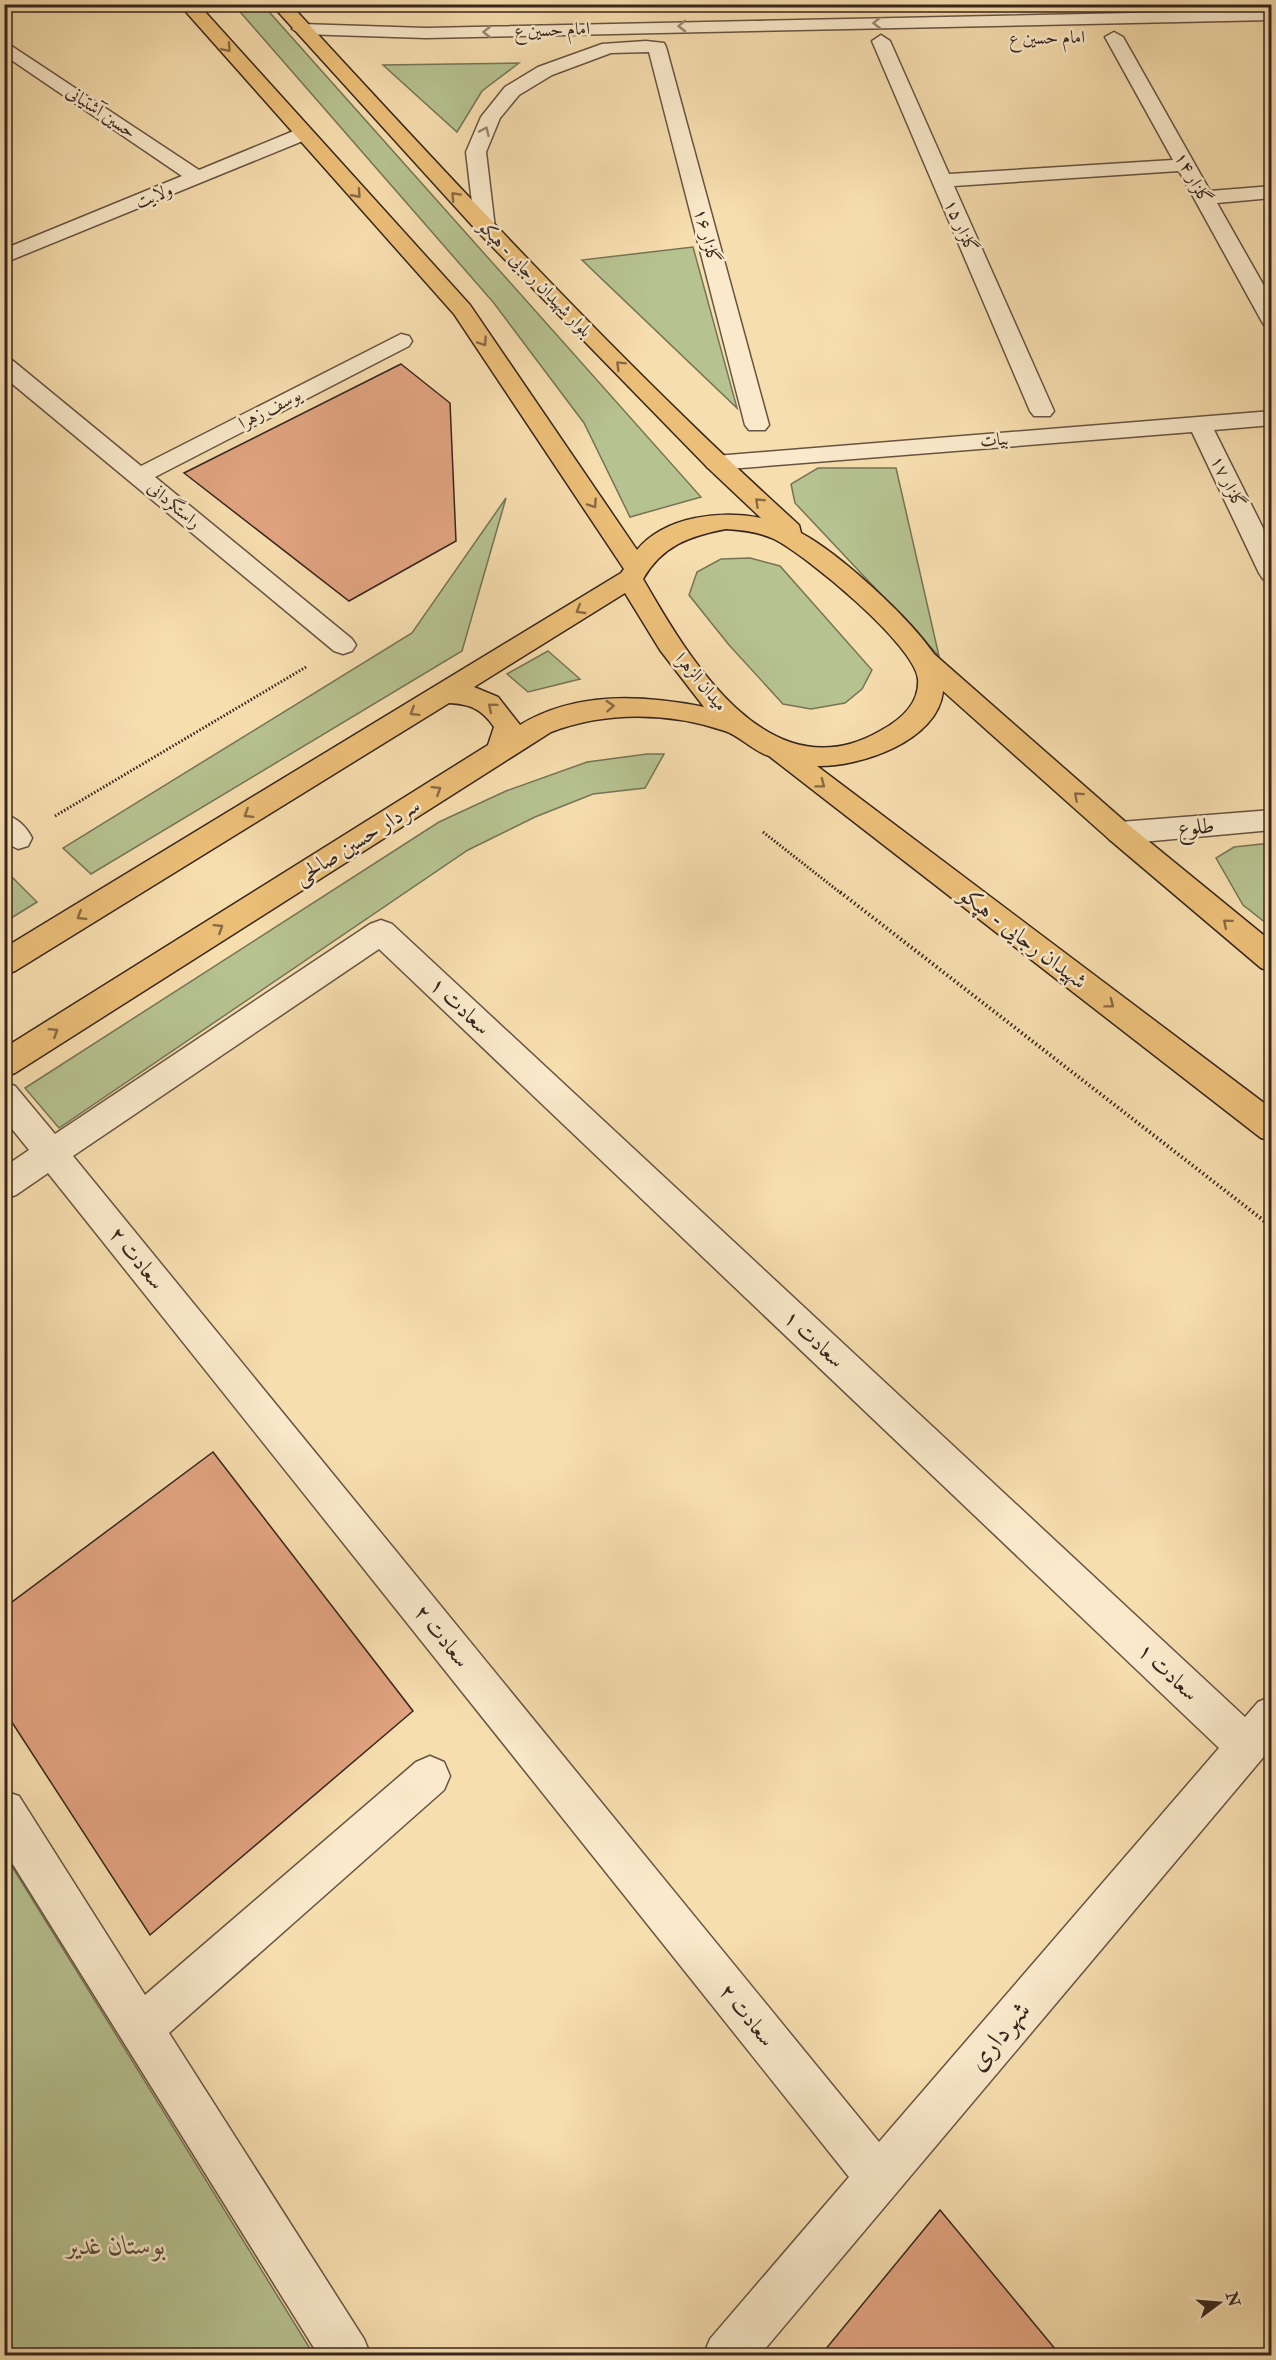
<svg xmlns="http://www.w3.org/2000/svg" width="1276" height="2360" font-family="'IM FELL Double Pica',Amiri,serif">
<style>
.green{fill:#b6c290;stroke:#767456;stroke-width:1.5}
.building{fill:#e1a380;stroke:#37251d;stroke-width:1.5}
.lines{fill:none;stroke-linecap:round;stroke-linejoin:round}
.minor-casing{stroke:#675342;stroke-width:3}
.major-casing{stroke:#37251d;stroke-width:3}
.path-far1{stroke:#37251d;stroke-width:3;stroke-dasharray:1.5 2;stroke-linecap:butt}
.path{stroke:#37251d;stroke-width:4;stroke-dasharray:1.5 3;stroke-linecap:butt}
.minor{fill:#faeacb;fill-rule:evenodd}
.major{fill:#ecbf78;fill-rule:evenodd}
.oneway{stroke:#988874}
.oneway2{stroke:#886a46}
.labels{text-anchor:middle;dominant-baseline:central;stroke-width:5;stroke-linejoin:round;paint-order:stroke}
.far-street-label{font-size:18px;fill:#37251d;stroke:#faeacb}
.street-label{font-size:22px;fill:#37251d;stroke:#faeacb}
.near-street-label{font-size:27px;fill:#37251d;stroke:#faeacb}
.near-park-label{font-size:27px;font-style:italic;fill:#574c3a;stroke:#faeacb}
</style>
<rect width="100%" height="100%" fill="#f7deaf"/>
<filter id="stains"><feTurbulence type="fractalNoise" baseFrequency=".00333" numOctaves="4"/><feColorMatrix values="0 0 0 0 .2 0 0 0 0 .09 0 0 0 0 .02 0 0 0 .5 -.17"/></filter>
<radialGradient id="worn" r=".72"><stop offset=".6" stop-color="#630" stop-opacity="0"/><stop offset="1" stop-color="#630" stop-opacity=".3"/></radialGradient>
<g class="green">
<polygon points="234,5 263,5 701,497 630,517 584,423 493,302"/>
<polygon points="519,63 482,91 457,132 383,65"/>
<polygon points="693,247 737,408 582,260"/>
<polygon points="818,468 896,468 939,656 795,503 791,484"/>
<polygon points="506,498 462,651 91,874 63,848 412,633"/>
<polygon points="750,558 780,566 872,670 862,689 845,703 811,709 783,704 729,645 689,595 697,572 721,559"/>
<polygon points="548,651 580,679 528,692 507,674"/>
<polygon points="647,754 664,754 645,788 593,794 535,817 468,850 59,1128 25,1088 439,822 506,791 587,762"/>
<polygon points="1271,843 1272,843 1271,927 1243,905 1216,858 1234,847"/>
<polygon points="13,878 37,902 5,922 5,884"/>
<polygon points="5,1855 314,2355 5,2355"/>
</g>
<g class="building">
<polygon points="401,364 450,403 456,541 349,601 184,473"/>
<polygon points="213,1452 413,1711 150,1935 4,1710 4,1608"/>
<polygon points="940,2210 1061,2356 820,2356"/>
</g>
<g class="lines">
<g class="minor-casing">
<g id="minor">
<polygon points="1272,10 1272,20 426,38 301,34 292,29 301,24 426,28"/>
<polygon points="1114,32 1123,37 1210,191 1272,186 1272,198 1217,203 1272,300 1272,326 1264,325 1261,320 1179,171 954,186 1054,411 1050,416 1034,416 1030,411 872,41 881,35 890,41 949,174 1173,160 1105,37"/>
<polygon points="4,41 199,170 296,130 303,128 313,134 310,138 4,263 4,249 182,176 4,55"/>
<polygon points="646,41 664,43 666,47 769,425 765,430 749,430 745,425 649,52 611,53 552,75 519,95 500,118 486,152 495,228 492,232 478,232 475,228 466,152 481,117 505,87 538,67 602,44"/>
<polygon points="401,334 409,336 412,341 409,346 155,477 352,639 356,645 352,651 343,654 334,651 4,377 4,358 12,360 141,466"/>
<polygon points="1272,411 1272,425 1214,430 1272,546 1272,581 1263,579 1259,573 1192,432 716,470 708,468 704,463 708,458 716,456"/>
<polygon points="1272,810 1272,830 1120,844 1110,840 1106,833 1110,826 1120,822"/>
<path d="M4 814C17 818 26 826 32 838L28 846 18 849 4 842Z"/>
<path d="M381 920 392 924 1245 1717 1258 1702 1272 1696V1747L759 2356H703L710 2339 849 2177 48 1173 16 1195 4 1199V1167L29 1150 4 1119V1082L15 1086 55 1134 370 924ZM379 949 1219 1748 879 2142 73 1156Z"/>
<polygon points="430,1756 444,1762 450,1776 444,1790 169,2033 364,2339 371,2356 319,2356 4,1850 4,1791 19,1796 145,1995 416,1762"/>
</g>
</g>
<g class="major-casing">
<path id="major" d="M179 4H198L470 305 637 550C665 516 721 510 761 518L708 468 478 232 271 4H290C455 183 619 362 799 525L801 533C839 553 910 618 934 654L1130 826 1272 942V972L1261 968 1110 840 943 691C938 741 860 767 817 766L1272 1109V1141L1261 1138 769 756C753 751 740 736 725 731 669 712 606 711 551 732L15 1073 4 1077V1048L488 745 494 727C482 709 470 704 449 703L15 971 4 975V948L621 573 624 569 454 314ZM726 529C743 530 759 532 774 539 806 555 915 645 918 679 920 704 899 721 880 731 769 795 689 659 643 579 662 546 689 536 726 529ZM625 593 660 650 704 707C643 695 576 691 520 725L498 697 474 687Z"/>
</g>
<g class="path-far1">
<polyline points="55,816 306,667"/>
<polyline points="763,832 842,894"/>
</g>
<polyline class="path" points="840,892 1272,1227"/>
<use href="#minor" class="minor"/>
<use href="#major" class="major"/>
</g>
<defs><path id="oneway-chevron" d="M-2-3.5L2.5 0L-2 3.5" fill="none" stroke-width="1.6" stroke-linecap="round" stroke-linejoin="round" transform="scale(1.5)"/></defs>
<g class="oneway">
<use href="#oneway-chevron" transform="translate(877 23) rotate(179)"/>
<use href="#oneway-chevron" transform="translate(682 26) rotate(179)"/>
<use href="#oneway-chevron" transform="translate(487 32) rotate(179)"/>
<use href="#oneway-chevron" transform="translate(485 131) rotate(-66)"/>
</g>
<g class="oneway2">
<use href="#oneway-chevron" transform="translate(227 48) rotate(49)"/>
<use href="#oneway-chevron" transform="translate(357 194) rotate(48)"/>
<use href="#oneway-chevron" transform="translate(455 196) rotate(-133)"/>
<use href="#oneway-chevron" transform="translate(483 342) rotate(56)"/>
<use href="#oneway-chevron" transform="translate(620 365) rotate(-135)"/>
<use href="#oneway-chevron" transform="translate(759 502) rotate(-137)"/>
<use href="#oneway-chevron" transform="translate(593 504) rotate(56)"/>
<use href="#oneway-chevron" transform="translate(580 610) rotate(149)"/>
<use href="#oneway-chevron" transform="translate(610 706) rotate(-4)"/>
<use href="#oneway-chevron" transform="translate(492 707) rotate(-140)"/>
<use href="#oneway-chevron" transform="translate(414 712) rotate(148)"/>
<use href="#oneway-chevron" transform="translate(821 784) rotate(37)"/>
<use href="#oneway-chevron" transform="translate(437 790) rotate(-32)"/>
<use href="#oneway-chevron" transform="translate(1078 796) rotate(-138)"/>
<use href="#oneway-chevron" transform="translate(248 814) rotate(148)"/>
<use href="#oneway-chevron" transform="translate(81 916) rotate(148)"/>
<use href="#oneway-chevron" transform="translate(1227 923) rotate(-140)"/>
<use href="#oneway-chevron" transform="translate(219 928) rotate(-32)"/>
<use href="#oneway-chevron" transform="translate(1110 1004) rotate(37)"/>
<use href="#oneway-chevron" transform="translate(54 1032) rotate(-32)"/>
</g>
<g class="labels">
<g class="far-street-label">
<text transform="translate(552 30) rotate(-2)">امام حسین ع</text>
<text transform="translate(1047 38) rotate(-1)">امام حسین ع</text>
<text transform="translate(101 112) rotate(34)">حسین آشتیانی</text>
<text transform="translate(1193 178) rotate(61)">گلزار ۱۴</text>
<text transform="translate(154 196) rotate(-22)">ولایت</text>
<text transform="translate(961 226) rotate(66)">گلزار ۱۵</text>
<text transform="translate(707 236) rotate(75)">گلزار ۱۶</text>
<text transform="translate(535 279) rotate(46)">بلوار شهیدان رجایی - هپکو</text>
<text transform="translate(270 409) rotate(-27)">یوسف زهرا</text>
<text transform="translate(994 440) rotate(-5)">بیات</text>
<text transform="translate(1228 482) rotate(64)">گلزار ۱۷</text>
<text transform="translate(174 505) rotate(40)">راستگردانی</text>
<text transform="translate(701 682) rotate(50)">میدان الزهرا</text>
</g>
<g class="street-label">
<text transform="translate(1196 827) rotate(-5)">طلوع</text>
<text transform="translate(357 841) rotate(-32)">سردار حسین صالحی</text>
<text transform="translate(1023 938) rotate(37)">شهیدان رجایی - هپکو</text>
<text transform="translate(460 1006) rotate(43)">سعادت ۱</text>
<text transform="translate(137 1258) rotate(51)">سعادت ۲</text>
<text transform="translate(814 1339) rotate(43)">سعادت ۱</text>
<text transform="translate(442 1636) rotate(51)">سعادت ۲</text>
<text transform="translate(1168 1672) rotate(43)">سعادت ۱</text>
<text transform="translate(747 2015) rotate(51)">سعادت ۲</text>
</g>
<g class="near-street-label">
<text transform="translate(999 2036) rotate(-50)">شهرداری</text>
</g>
<g class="near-park-label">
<text x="116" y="2245">بوستان غدیر</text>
</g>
</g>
<rect width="1276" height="2360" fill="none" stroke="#f7deaf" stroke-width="24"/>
<rect x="6" y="6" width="1264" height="2348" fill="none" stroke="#37251d" stroke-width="3"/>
<rect x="12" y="12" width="1252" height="2336" fill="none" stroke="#37251d" stroke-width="1.5"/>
<g transform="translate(1219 2303) rotate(74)" stroke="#faeacb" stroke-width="4.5" paint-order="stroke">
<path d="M0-4.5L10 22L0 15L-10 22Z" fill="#37251d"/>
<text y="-9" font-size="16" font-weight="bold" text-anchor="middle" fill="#37251d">N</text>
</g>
<rect width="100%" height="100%" filter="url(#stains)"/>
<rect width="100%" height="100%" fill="url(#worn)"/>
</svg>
